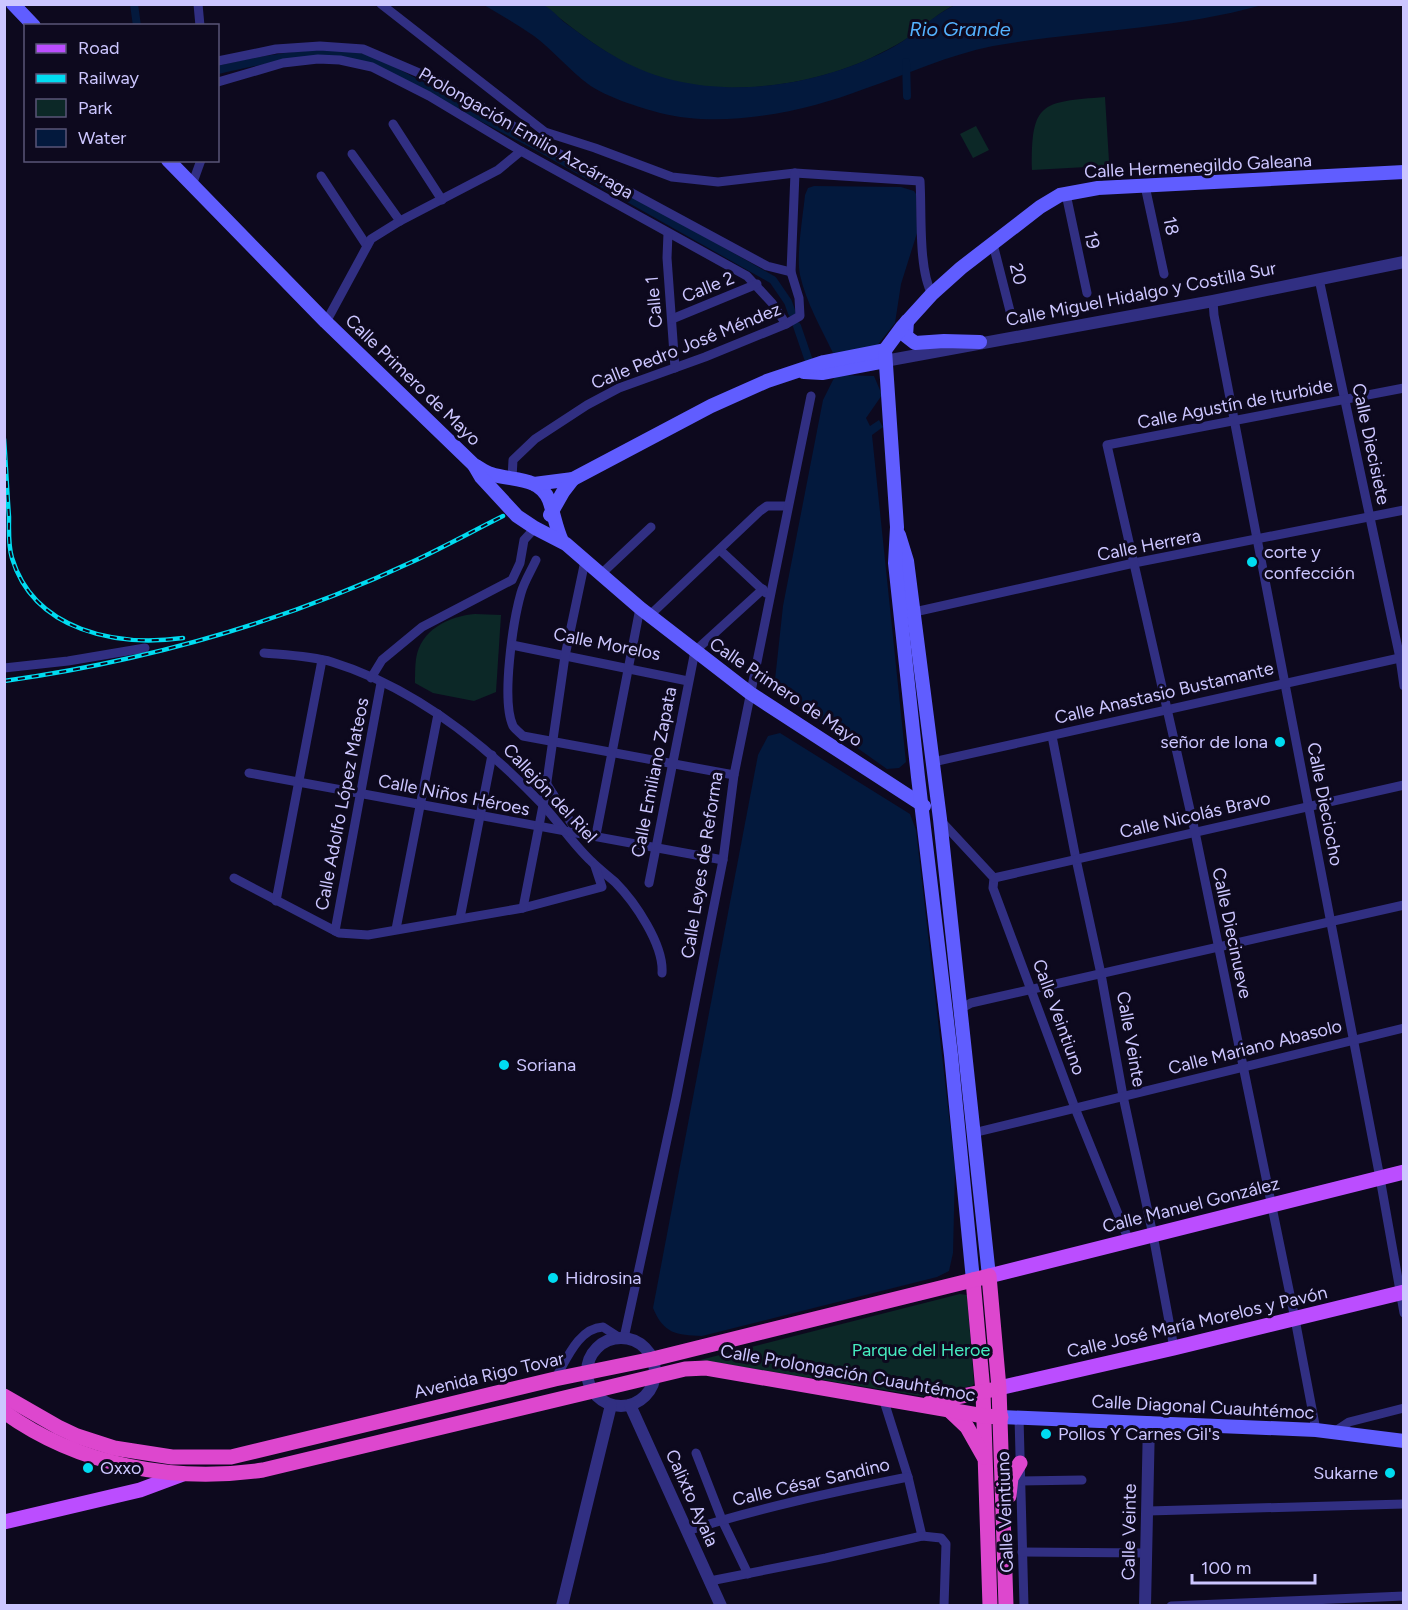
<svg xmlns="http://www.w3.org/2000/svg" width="1408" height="1610" font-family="Figtree,sans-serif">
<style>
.green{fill:#0c2827}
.water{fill:#03193d}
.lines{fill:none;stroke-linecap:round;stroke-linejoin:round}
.canal{stroke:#03193d;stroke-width:8}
.minor{stroke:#312f82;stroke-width:9}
.tertiary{stroke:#312f82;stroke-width:12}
.secondary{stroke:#605dff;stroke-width:14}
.primary{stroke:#bb4dff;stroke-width:15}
.trunk{stroke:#dd47ce;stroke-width:15}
.rail-casing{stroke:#00dcf1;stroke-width:4.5}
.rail{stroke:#0d091e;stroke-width:2;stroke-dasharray:7;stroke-linecap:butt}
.poi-dot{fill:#00dcf1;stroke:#0d091e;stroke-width:2}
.labels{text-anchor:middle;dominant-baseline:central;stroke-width:6;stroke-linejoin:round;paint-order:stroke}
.street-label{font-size:18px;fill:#ccc6ff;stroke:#0d091e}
.poi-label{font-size:18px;fill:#ccc6ff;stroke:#0d091e;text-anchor:start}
.park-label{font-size:18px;fill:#46ecc0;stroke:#0d091e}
.water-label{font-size:20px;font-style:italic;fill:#54b2ff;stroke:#0d091e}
</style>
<rect width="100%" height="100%" fill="#0d091e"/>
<g class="green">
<path d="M543 5H955C939 12 928 24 914 34 901 43 885 51 871 58 805 89 703 101 636 69 602 52 572 28 543 5Z"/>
<path d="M1105 97 1109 161 1105 166 1032 170C1031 102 1041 102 1105 97Z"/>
<polygon points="976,126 989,150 973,158 960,134"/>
<path d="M475 614 501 615 496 692 474 701 433 693 415 683C415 675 415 667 416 659 420 630 449 616 475 614Z"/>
<polygon points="960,1294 967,1295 974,1384 972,1386 921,1396 700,1360"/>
</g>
<g class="water">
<path d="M484 5C496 4 535 1 543 5 551 8 558 17 564 22 583 36 601 49 621 60 702 105 816 90 895 46 916 34 933 15 955 5H1262C1174 30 1082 30 993 46 948 55 908 74 864 89 804 112 724 129 660 113 638 107 606 97 588 84 569 70 553 50 534 36 518 25 501 15 484 5Z"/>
<path d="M814 186 901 187 914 191 916 194 917 233 901 284 895 323 876 347 833 353C821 328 806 302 800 275 796 255 803 216 805 195L808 188Z"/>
<polygon points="839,375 874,376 882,395 866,418 870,426 879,420 883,427 872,435 906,762 899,768 887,769 774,689 783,606 823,400 834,378"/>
<path d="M780 733 910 814 916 830 955 1168 953 1253 949 1271 937 1277 702 1336C676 1335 664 1334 653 1308L758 755 768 736Z"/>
</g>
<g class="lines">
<g class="canal">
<polyline points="134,4 137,26"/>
<polyline points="906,62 907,96"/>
<path d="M218 70C268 58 319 48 371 59L538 147 773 280 788 302 792 313"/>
<polyline points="797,326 809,361"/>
</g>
<g class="minor">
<polyline points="198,4 200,26"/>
<path d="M381 4 545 132 595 148 672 177 718 182 795 173 920 181C922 211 918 269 932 294"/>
<polyline points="218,61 276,49 320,46 363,49 440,82 558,153 767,266 791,272"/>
<polyline points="218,82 283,63 318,59 340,60 372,67 429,96 521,151 747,276 772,303 786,324"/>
<polyline points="393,124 442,200"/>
<polyline points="352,154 400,221"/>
<polyline points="321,176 367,246"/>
<polyline points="192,185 201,160"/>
<polyline points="1145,186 1164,274"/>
<polyline points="1066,194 1087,293"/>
<polyline points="668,233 667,258 675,368"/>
<polyline points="993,244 1010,311"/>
<polyline points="1319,279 1400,658 1404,686"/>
<polyline points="1213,301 1214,315 1380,1178 1404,1313"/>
<polyline points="672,319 757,284"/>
<polyline points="326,322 371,239 400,221 498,170 521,151"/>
<polyline points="512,478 513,460 535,439 587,405 619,388 705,357 786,324 800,316 799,298 791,272 795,173"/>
<polyline points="720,550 766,593"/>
<path d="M536 560C531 571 524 582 521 593 513 621 501 701 513 726 515 729 520 733 523 736L734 775"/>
<polyline points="600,575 651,527"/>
<polyline points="910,613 1134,563 1404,510"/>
<polyline points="650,615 760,511 767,506 788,506"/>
<polyline points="512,645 688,681"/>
<path d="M264 653C286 655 311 656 332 662 413 687 483 742 541 803 558 821 572 843 591 861 599 869 607 875 615 882 635 902 664 945 662 973"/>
<polyline points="4,668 68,661 145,648"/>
<polyline points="371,678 382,660 422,627 512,580 520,563 524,540 535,528"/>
<polyline points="1052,736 1076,859 1101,974 1123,1096 1153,1235 1174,1348"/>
<polyline points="933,762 1404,657"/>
<polyline points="249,773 723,860"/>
<polyline points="546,783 577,832"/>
<polyline points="941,821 994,878 993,888 1075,1108 1129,1241"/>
<polyline points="596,835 640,608"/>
<polyline points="234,878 339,933 368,935 523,908 602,887 595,866"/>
<polyline points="994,878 1404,785"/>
<polyline points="649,883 695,651 763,589"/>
<polyline points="276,901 322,660"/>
<polyline points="523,908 545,795 565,656 585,561"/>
<polyline points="460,918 492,755"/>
<polyline points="396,929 438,714"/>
<polyline points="335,931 381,683"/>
<polyline points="960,1009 971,1003 1404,905"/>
<polyline points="973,1133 1404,1028"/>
<polyline points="624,1338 676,1098 723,860 734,775 811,396"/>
<path d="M555 1379C566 1361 578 1328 603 1327L620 1338"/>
<polyline points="883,1398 908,1477 922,1536"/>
<polyline points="1019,1417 1024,1606"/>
<polyline points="1316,1430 1295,1319 1195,832 1107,445 1404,388"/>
<polyline points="1334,1432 1349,1422 1404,1408"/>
<polyline points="696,1453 722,1520 748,1574"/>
<polyline points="1020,1481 1082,1480"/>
<polyline points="1148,1511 1404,1504"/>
<path d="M687 1531C759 1508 833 1492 908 1477"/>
<polyline points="1022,1552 1147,1553"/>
<polyline points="710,1581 826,1558 922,1536 941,1538 946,1544 944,1606"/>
<polyline points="1171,1606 1404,1596"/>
</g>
<g class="tertiary">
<polyline points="885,361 1213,301 1404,262"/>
<circle cx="621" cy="1372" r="34"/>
<polyline points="630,1405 721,1606"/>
<polyline points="562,1606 611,1405"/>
<polyline points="1145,1606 1149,1422"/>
</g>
<g class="secondary">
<polyline points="13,4 34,26"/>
<path d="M168 160 326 322 474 465C480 468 485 472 491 474 512 481 539 476 549 500 554 514 556 528 562 541"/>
<polyline points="907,321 906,336 915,343 944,341 980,342"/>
<polyline points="804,372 822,373 885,361"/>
<polyline points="474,465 481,477 517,516 535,528 566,544 640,608 750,693 924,806"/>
<polyline points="534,484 573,479 711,406 767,381 824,362 885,350"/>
<polyline points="550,515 563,492 573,479"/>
<polyline points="899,535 907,561 940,819 989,1276"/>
<polyline points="973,1280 951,1055 918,777 895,563 897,527 885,350 902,327 932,294 961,268 1040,207 1060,195 1098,188 1404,172"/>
<polyline points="1001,1417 1316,1430 1404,1441"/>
</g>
<g class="primary">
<polyline points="989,1276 1404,1172"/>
<polyline points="999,1388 1174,1348 1404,1292"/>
<polyline points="4,1522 140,1490 183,1474"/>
</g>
<g class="trunk">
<polyline points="973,1280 983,1392 990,1606"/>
<polyline points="4,1396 58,1427 77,1436 114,1448 172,1457 231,1457 555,1379 653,1359 989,1276 999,1388 1006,1606"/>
<polyline points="929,1403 991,1390"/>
<polyline points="948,1409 967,1427 984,1457"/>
<path d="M4 1412C79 1466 174 1483 263 1470L685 1369 706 1368 984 1416 1001 1417"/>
<polyline points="1009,1496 1011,1478 1020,1463"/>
</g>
<g class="rail-casing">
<g id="rail">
<path d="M4 439C6 465 7 491 9 517 9 530 8 545 12 558 34 631 117 647 183 638"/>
<path d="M4 681C146 661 284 622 414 561 444 547 473 531 503 516"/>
</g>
</g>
<use href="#rail" class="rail"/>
</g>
<g class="poi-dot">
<circle cx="1252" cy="562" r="6"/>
<circle cx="1280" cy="742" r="6"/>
<circle cx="504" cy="1065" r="6"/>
<circle cx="553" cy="1278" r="6"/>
<circle cx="1046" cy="1434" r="6"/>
<circle cx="88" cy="1468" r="6"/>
<circle cx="1390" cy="1473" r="6"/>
</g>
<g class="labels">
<g class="street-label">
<text transform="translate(526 133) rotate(30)">Prolongación Emilio Azcárraga</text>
<text transform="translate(1198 166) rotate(-3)">Calle Hermenegildo Galeana</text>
<text transform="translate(1171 226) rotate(78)">18</text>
<text transform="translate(1092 240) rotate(78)">19</text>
<text transform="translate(1018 274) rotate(76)">20</text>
<text transform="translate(708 287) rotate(-22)">Calle 2</text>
<text transform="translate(1141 294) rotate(-11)">Calle Miguel Hidalgo y Costilla Sur</text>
<text transform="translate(654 302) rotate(-95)">Calle 1</text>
<text transform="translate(686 346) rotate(-22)">Calle Pedro José Méndez</text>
<text transform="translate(413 380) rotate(44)">Calle Primero de Mayo</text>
<text transform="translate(1235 404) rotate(-11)">Calle Agustín de Iturbide</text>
<text transform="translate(1371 444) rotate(78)">Calle Diecisiete</text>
<text transform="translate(1149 545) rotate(-11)">Calle Herrera</text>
<text transform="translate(607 644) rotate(11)">Calle Morelos</text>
<text transform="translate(786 692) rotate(34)">Calle Primero de Mayo</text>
<text transform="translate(1164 693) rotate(-13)">Calle Anastasio Bustamante</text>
<text transform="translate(654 772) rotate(-79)">Calle Emiliano Zapata</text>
<text transform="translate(550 793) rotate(47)">Callejón del Riel</text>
<text transform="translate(454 795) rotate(11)">Calle Niños Héroes</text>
<text transform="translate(342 804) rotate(-79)">Calle Adolfo López Mateos</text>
<text transform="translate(1325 804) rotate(79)">Calle Dieciocho</text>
<text transform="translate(1195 815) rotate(-13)">Calle Nicolás Bravo</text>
<text transform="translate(702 865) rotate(-81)">Calle Leyes de Reforma</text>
<text transform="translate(1232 933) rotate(78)">Calle Diecinueve</text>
<text transform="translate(1059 1017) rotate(70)">Calle Veintiuno</text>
<text transform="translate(1131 1039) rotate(80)">Calle Veinte</text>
<text transform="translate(1255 1047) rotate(-14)">Calle Mariano Abasolo</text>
<text transform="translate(1191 1205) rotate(-14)">Calle Manuel González</text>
<text transform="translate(1197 1322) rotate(-13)">Calle José María Morelos y Pavón</text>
<text transform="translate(848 1373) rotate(10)">Calle Prolongación Cuauhtémoc</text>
<text transform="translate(489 1375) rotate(-13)">Avenida Rigo Tovar</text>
<text transform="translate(1203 1407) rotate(3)">Calle Diagonal Cuauhtémoc</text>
<text transform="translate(811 1482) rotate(-13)">Calle César Sandino</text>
<text transform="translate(692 1498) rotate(66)">Calixto Ayala</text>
<text transform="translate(1005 1512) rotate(-92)">Calle Veintiuno</text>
<text transform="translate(1129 1532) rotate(-89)">Calle Veinte</text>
</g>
<g class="poi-label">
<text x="1264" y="552">corte y<tspan x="1264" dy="21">confección</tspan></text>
<text x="1268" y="742" text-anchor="end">señor de lona</text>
<text x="516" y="1065">Soriana</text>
<text x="565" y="1278">Hidrosina</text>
<text x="1058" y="1434">Pollos Y Carnes Gil's</text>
<text x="100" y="1468">Oxxo</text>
<text x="1378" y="1473" text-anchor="end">Sukarne</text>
</g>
<g class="park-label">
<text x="921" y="1350">Parque del Heroe</text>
</g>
<g class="water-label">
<text x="960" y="29">Rio Grande</text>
</g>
</g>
<rect width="1408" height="1610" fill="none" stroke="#ccc6ff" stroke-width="12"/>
<rect x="24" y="24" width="195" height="138" fill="#0d091e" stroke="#595578" stroke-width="1.5"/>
<rect x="36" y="44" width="30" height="9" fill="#bb4dff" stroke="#595578" stroke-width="1.5"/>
<text x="78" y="54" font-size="18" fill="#ccc6ff">Road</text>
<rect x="36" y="74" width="30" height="9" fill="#00dcf1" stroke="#595578" stroke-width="1.5"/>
<text x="78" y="84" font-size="18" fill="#ccc6ff">Railway</text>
<rect x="36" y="99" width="30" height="18" fill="#0c2827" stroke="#595578" stroke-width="1.5"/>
<text x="78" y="114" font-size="18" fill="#ccc6ff">Park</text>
<rect x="36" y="129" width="30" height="18" fill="#03193d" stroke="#595578" stroke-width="1.5"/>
<text x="78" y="144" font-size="18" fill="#ccc6ff">Water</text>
<path d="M1192 1574v9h123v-9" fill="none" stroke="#ccc6ff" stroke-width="3"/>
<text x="1201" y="1574" font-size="18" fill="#ccc6ff" stroke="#0d091e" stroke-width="4.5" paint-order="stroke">100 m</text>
</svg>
